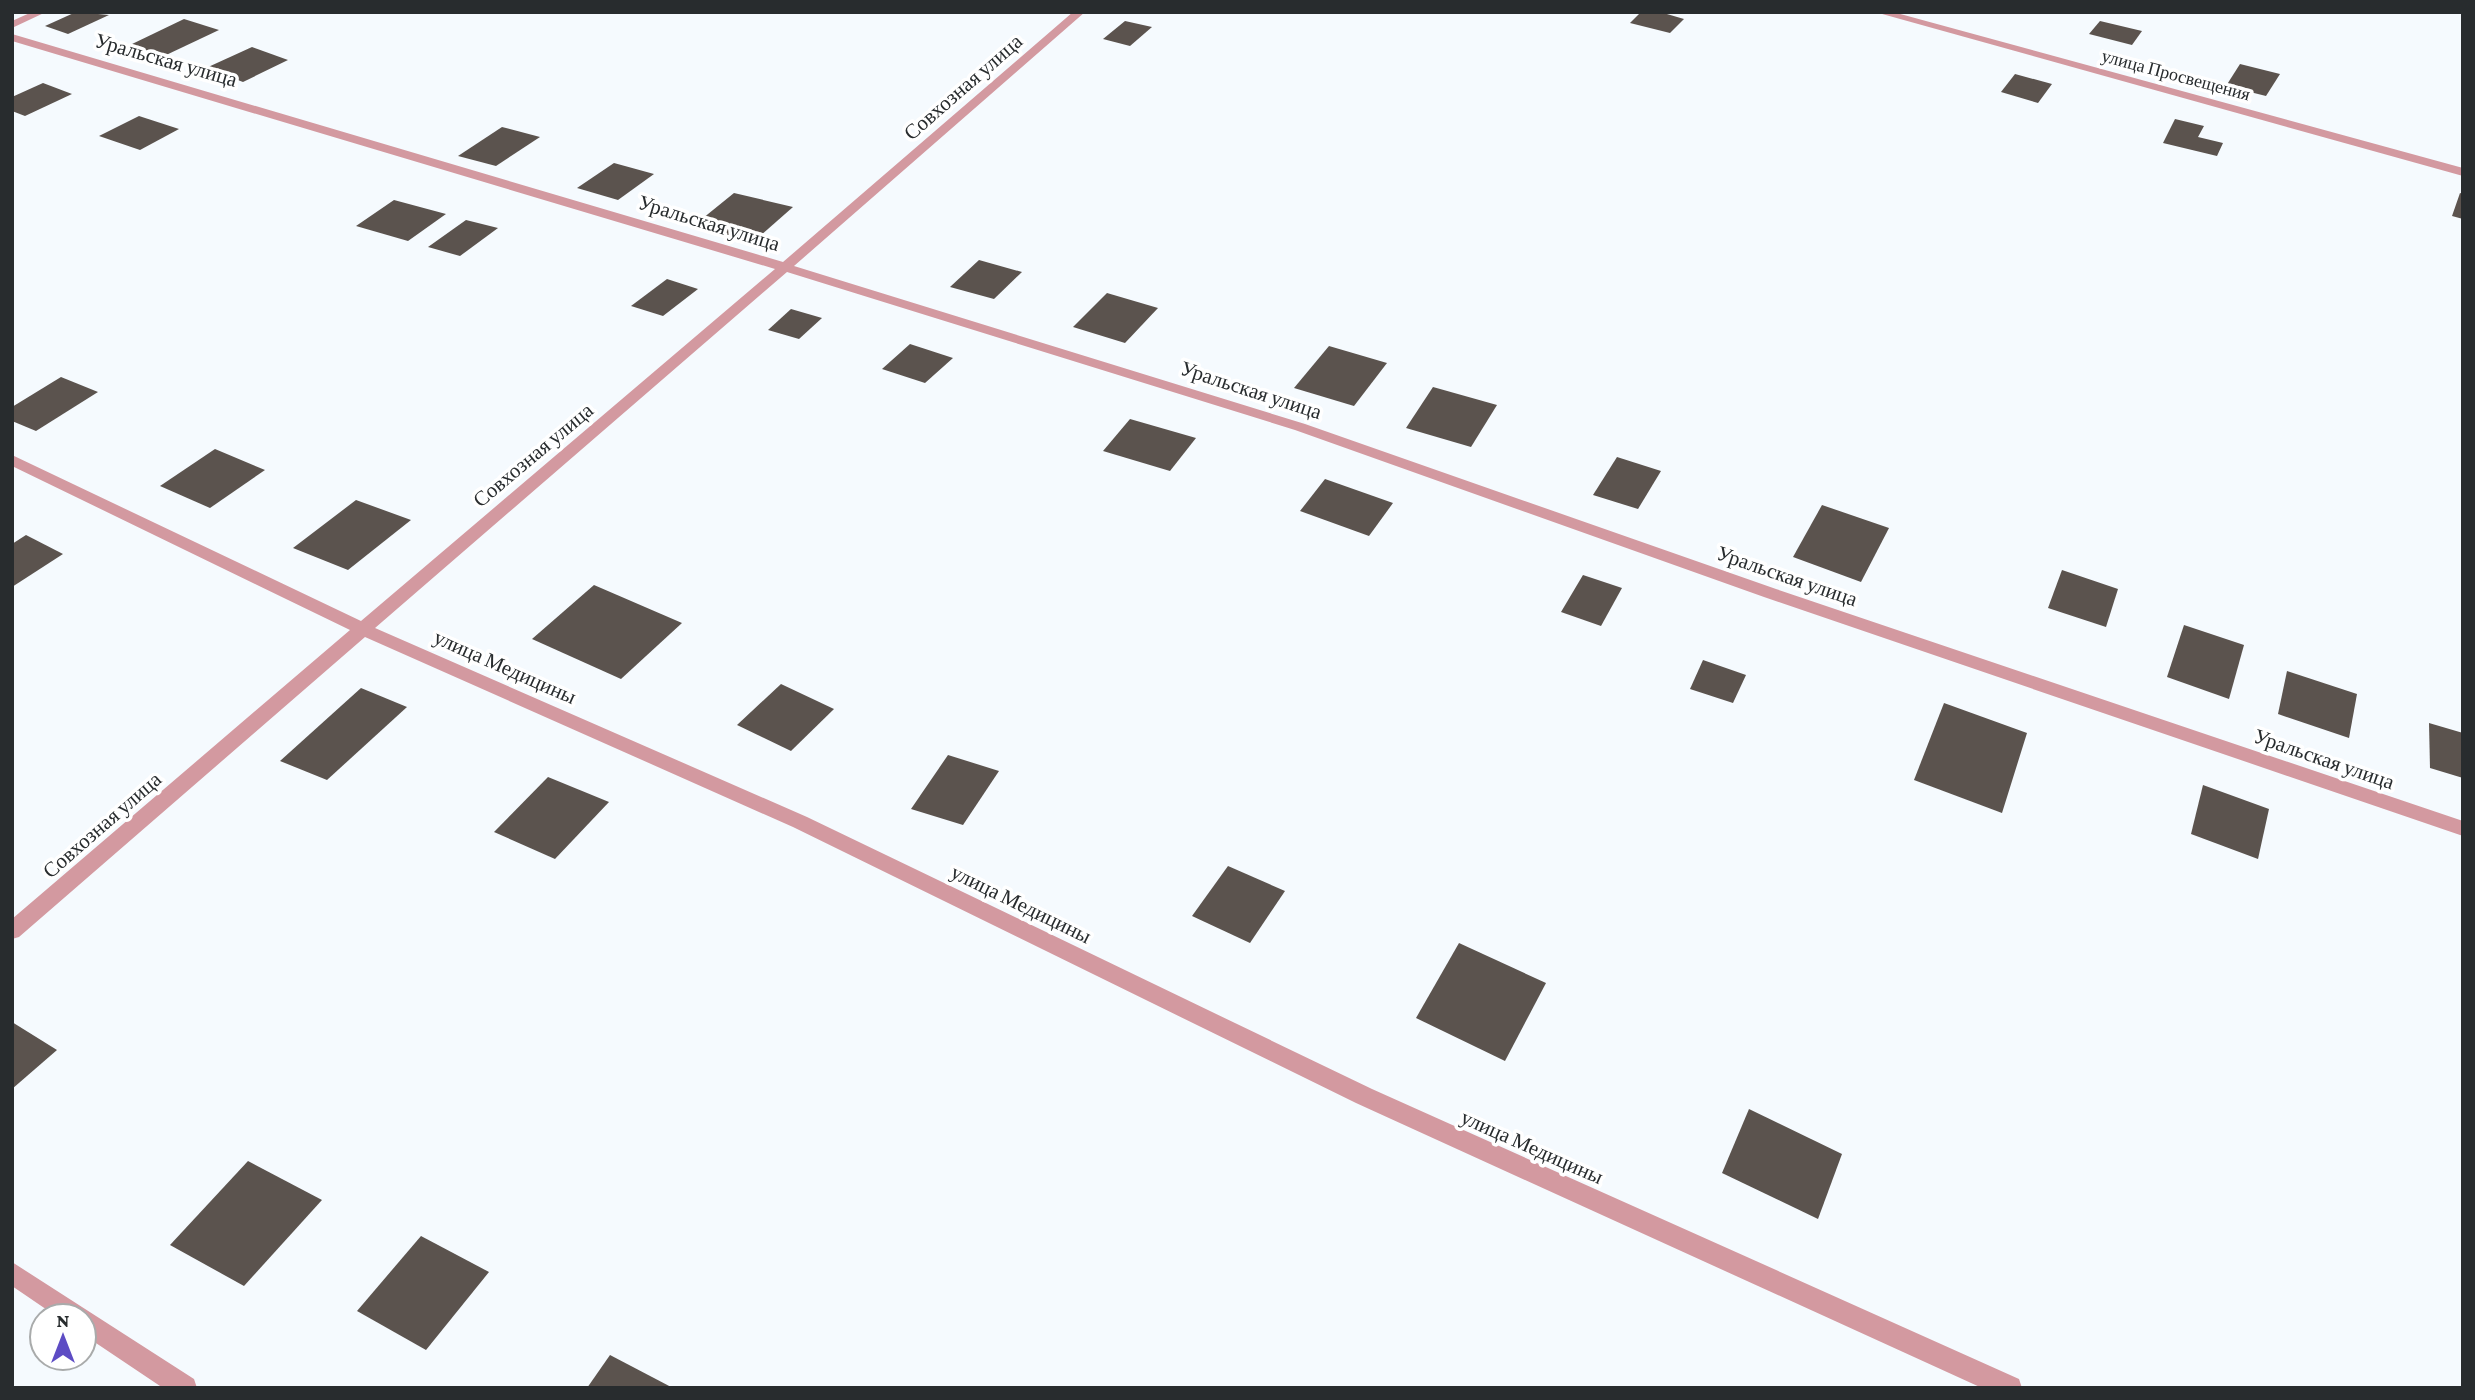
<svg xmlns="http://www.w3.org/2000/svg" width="2475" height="1400" font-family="'Crimson Pro',serif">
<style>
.building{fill:#5b534e}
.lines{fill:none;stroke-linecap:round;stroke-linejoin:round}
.street{fill:#d399a0;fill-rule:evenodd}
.labels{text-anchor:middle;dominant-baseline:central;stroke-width:7;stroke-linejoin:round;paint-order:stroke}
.far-street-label{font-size:18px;fill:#282c2e;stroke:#fff}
.street-label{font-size:21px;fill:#282c2e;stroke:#fff}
</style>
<rect width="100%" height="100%" fill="#f5fafe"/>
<g class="building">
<polygon points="76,12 109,15 68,34 45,26"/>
<polygon points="1641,12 1660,12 1684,19 1670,33 1630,23"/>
<polygon points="184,19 219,30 164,56 130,45"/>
<polygon points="1125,21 1152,27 1130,46 1103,39"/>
<polygon points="2100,21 2142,31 2132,45 2089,34"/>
<polygon points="252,47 288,60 243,82 206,68"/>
<polygon points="2240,64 2280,74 2266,96 2226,86"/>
<polygon points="2015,74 2052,84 2038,103 2001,92"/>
<polygon points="43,83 72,94 25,116 12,111 12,97"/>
<polygon points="139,116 179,129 140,150 99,136"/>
<polygon points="2175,119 2204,126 2198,137 2223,143 2217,156 2163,143"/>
<polygon points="502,127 540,137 496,166 458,156"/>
<polygon points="614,163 654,174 618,200 577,188"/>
<polygon points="734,193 793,207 752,243 692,227"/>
<polygon points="2460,193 2463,194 2463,219 2452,216"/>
<polygon points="394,200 446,214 408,241 356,226"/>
<polygon points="466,220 498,228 460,256 428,247"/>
<polygon points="979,260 1022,272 994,299 950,287"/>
<polygon points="667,279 698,289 663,316 631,306"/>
<polygon points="1107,293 1158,308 1125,343 1073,327"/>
<polygon points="791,309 822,318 799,339 768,330"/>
<polygon points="910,344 953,358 925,383 882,369"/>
<polygon points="1329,346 1387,363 1354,406 1294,388"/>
<polygon points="61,377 98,392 36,431 12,421 12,407"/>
<polygon points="1433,387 1497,405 1471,447 1406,428"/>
<polygon points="1130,419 1196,438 1170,471 1103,451"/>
<polygon points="215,449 265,470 210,508 160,486"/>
<polygon points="1617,457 1661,471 1638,509 1593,495"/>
<polygon points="1325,479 1393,503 1369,536 1300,511"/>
<polygon points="356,500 411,520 348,570 293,548"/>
<polygon points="1822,505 1889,528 1861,582 1793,557"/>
<polygon points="26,535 63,554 12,587 12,544"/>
<polygon points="2062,570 2118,589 2106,627 2048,608"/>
<polygon points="1583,575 1622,588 1601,626 1561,612"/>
<polygon points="594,585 682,623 621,679 532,639"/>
<polygon points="2184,625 2244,645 2229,699 2167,677"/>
<polygon points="1703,660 1746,675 1733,703 1690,689"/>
<polygon points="2287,671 2357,694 2349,738 2278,714"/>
<polygon points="781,684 834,709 791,751 737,725"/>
<polygon points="361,688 407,707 327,780 280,761"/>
<polygon points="1944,703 2027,733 2002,813 1914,780"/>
<polygon points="2429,723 2463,733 2463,778 2430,768"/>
<polygon points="948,755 999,771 963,825 911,809"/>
<polygon points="548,777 609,802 555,859 494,832"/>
<polygon points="2203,785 2269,809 2258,859 2191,834"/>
<polygon points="1228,866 1285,891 1250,943 1192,916"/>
<polygon points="1459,943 1546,983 1505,1061 1416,1018"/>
<polygon points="12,1022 57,1050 12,1089"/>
<polygon points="1749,1109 1842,1154 1818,1219 1722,1173"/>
<polygon points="248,1161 322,1200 244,1286 170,1245"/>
<polygon points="421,1236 489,1272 426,1350 357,1311"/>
<polygon points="610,1355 673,1388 587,1388"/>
</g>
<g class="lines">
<g class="street">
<polygon points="32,12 46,12 12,28 12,21"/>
<polygon points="1073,12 1085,12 794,266 1305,424 1776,589 2463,821 2463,836 1764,597 1295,430 787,272 375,628 807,817 1372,1089 2019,1379 2022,1388 1982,1388 1356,1103 793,827 365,637 19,937 12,939 12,919 350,630 12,466 12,455 361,621 775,269 12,41 12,34 783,262"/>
<polygon points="1875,12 1893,12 2463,168 2463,176"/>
<polygon points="12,1262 194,1379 197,1388 163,1388 84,1335 84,1316 56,1316 12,1286"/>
</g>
</g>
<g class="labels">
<g class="far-street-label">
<text transform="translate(2176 75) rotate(15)">улица Просвещения</text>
</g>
<g class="street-label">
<text transform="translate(166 60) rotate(16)">Уральская улица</text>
<text transform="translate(963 87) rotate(-41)">Совхозная улица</text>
<text transform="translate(709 223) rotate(17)">Уральская улица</text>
<text transform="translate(1251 390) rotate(18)">Уральская улица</text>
<text transform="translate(533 455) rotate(-40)">Совхозная улица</text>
<text transform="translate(1787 576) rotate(19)">Уральская улица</text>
<text transform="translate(505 667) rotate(24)">улица Медицины</text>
<text transform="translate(2324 759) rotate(19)">Уральская улица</text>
<text transform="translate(102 825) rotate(-41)">Совхозная улица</text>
<text transform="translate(1021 904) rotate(26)">улица Медицины</text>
<text transform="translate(1532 1147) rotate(24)">улица Медицины</text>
</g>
</g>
<rect width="2475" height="1400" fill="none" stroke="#282c2e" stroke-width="28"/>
<g transform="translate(63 1337)"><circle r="33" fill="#ffffff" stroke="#a9abab" stroke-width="2"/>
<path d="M0-5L12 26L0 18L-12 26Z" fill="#5d4cc4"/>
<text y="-10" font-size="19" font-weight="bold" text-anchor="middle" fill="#282c2e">N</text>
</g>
</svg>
